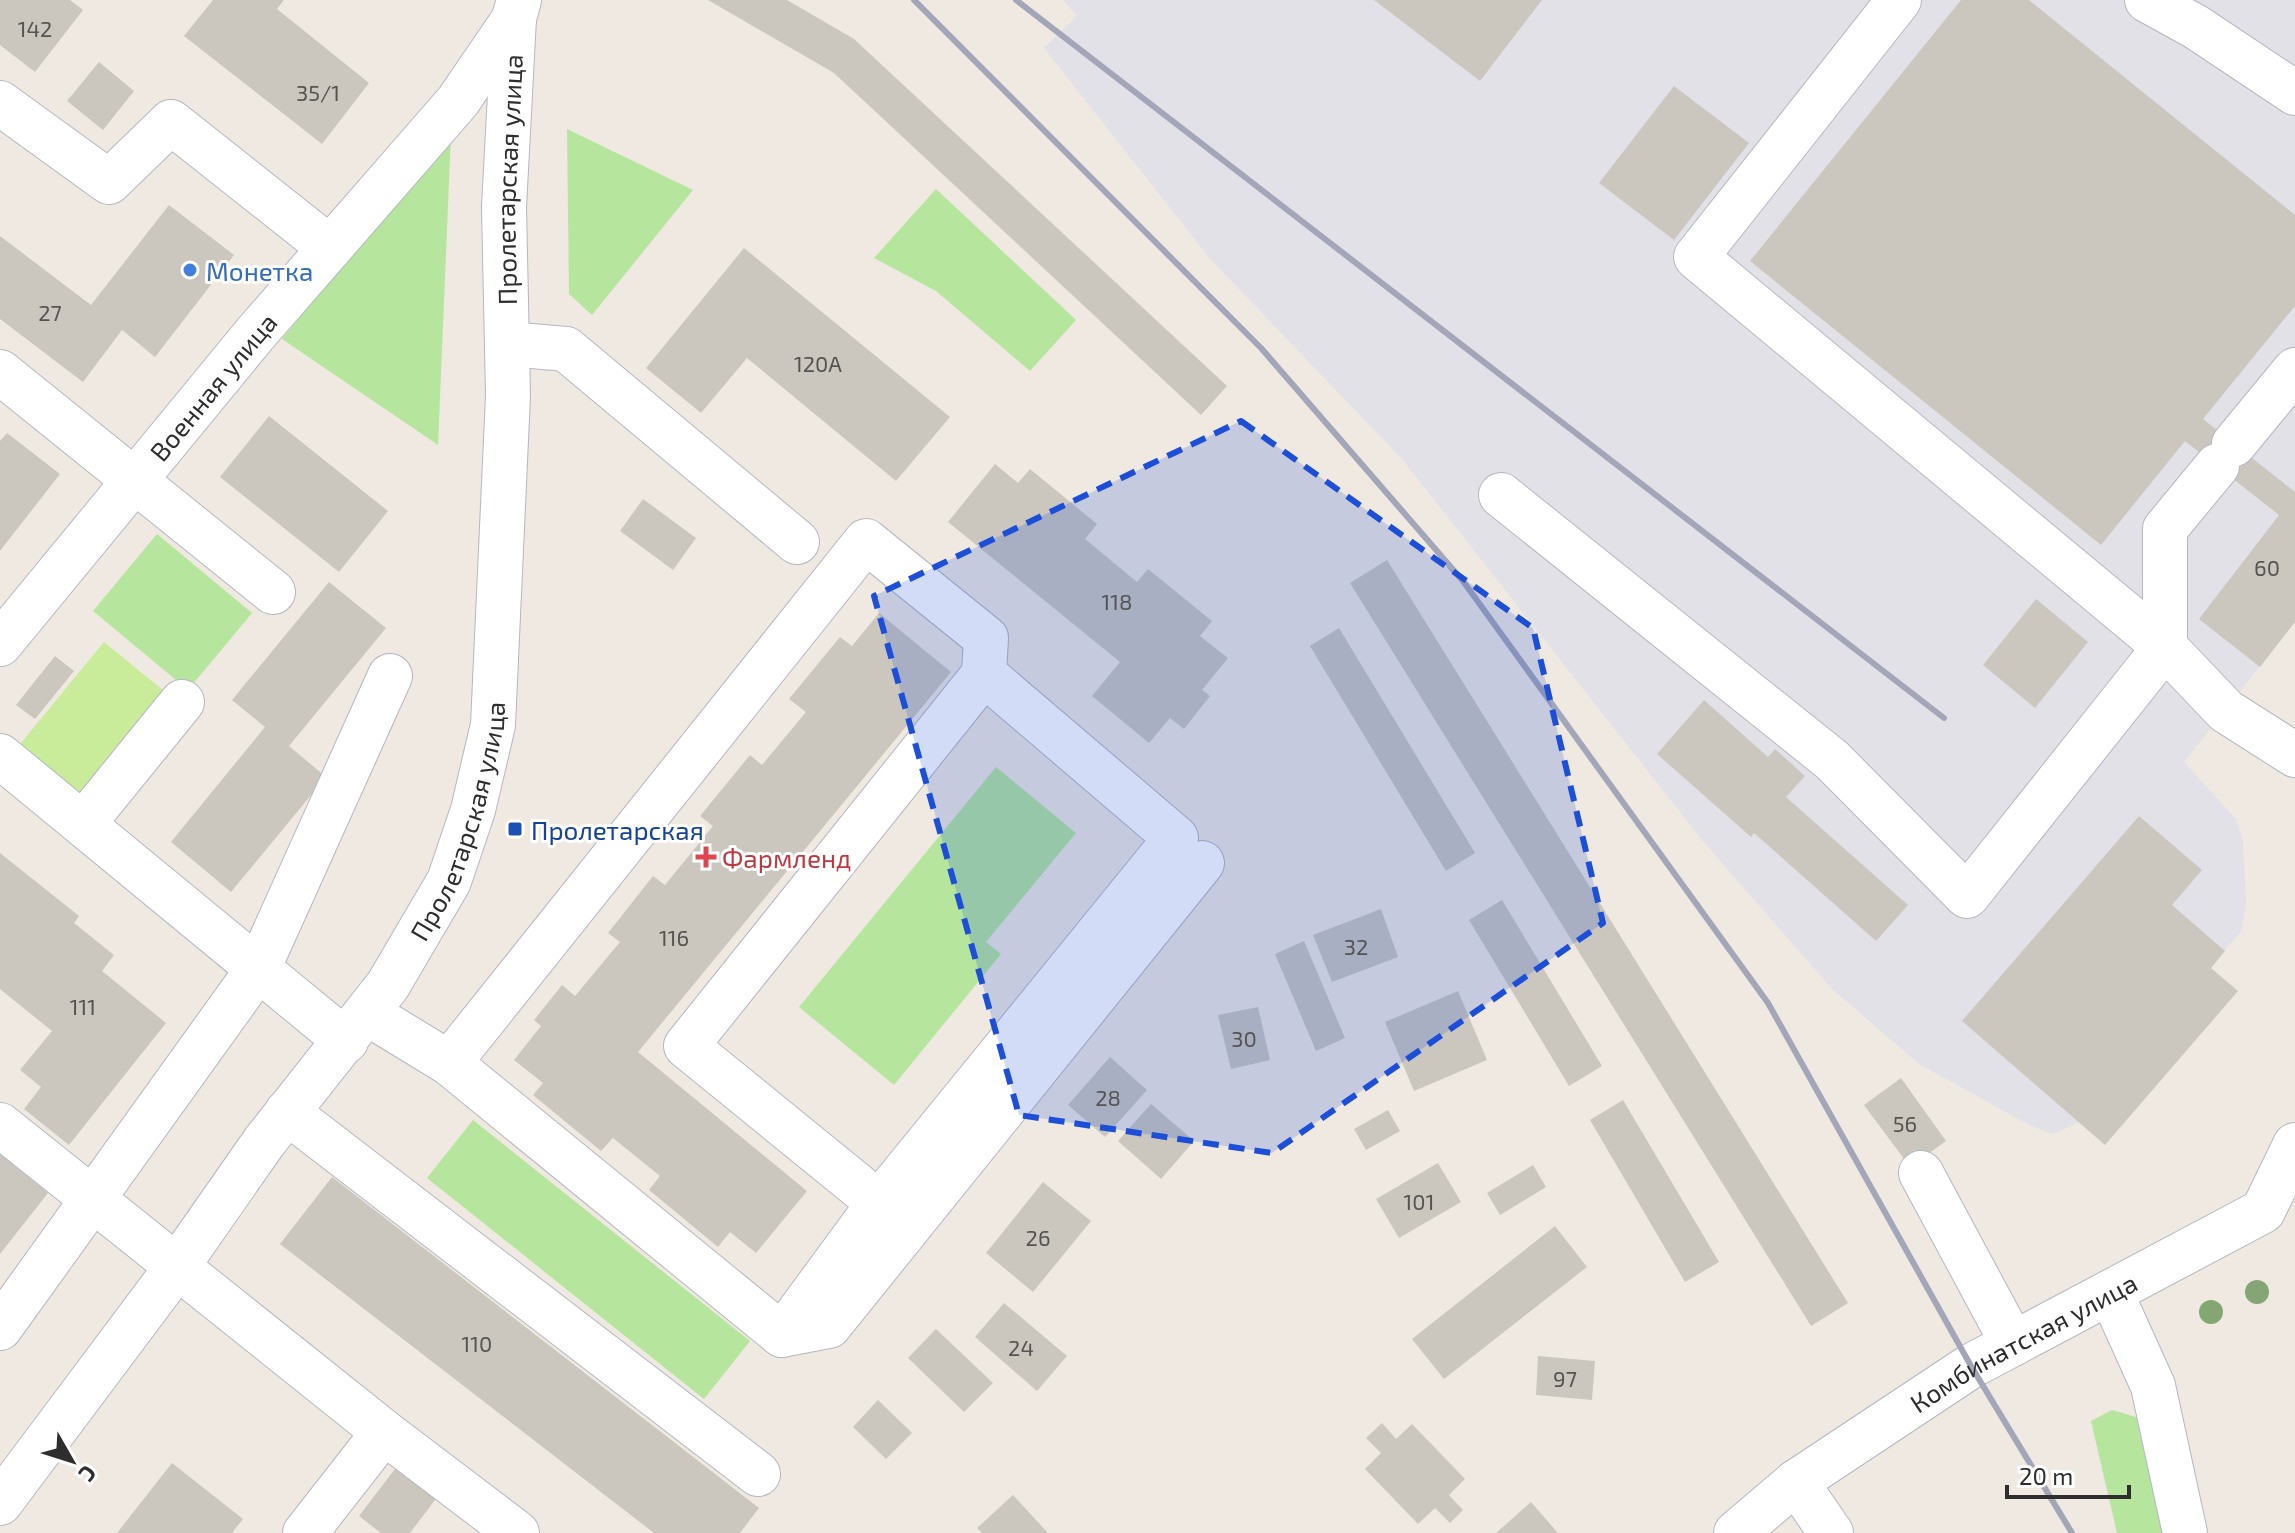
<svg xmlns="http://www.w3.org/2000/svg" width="2295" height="1533" font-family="'Exo 2',sans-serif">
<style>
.industrial{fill:#e3e1e8}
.green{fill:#b6e59e}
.pitch{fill:#c9ec9a}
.building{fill:#cbc7bf}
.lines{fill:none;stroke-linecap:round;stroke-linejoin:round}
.minor-casing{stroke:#b4b7c1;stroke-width:46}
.minor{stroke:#fff;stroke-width:44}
.rail{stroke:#a3a6b8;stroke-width:6}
.tree{fill:#84a574}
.marked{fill:#1d4ed8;fill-opacity:0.2;stroke:#1d4ed8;stroke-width:6;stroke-dasharray:16 10;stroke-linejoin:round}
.shop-dot{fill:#3f7fe0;stroke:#fff;stroke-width:3}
.transit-dot{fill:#1a4fb4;stroke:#fff;stroke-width:3}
.health-dot{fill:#e0444e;stroke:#fff;stroke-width:3}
.labels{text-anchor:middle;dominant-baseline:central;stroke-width:6;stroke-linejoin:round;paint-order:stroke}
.number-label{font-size:22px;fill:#555452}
.street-label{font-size:26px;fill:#2e2e2e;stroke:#fff}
.shop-label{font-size:26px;fill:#366cbe;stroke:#fff;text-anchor:start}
.transit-label{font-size:26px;fill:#164399;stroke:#fff;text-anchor:start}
.health-label{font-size:26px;fill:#be3a42;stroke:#fff;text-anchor:start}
</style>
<rect width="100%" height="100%" fill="#efe9e1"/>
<polygon class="industrial" points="1063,0 2295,0 2295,622 2184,762 2236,819 2243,841 2246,901 2242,930 2079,1122 2053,1134 2031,1126 1919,1064 1832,989 1702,840 1402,459 1211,260 1044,48 1077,16"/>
<g class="green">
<polygon points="567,129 693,190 592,315 569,294"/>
<polygon points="451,134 438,445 282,339"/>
<polygon points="936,189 1076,320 1030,371 936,291 874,258"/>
<polygon points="157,534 252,613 188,690 93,611"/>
<polygon points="996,767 1076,833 986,942 1001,954 894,1085 799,1007"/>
<polygon points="473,1120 750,1341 704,1399 427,1178"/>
<polygon points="2112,1410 2136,1417 2164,1533 2117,1533 2091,1421"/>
</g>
<polygon class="pitch" points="104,642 164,691 78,798 16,749"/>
<g class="building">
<polygon points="0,0 70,0 83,10 35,72 0,45"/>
<polygon points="213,0 284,0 277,9 369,83 322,144 184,36"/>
<polygon points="708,0 787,0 854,39 1227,386 1201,415 834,73"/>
<polygon points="1374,0 1542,0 1480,81"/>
<polygon points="1961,0 2029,0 2295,215 2295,306 2203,419 2295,492 2295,622 2260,667 2199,619 2279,515 2185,441 2101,545 1750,261"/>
<polygon points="99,62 134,91 103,130 67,101"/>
<polygon points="1674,86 1749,143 1674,240 1599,183"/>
<polygon points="169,205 234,255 155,357 122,330 83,382 0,319 0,236 91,305"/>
<polygon points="744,248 950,417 896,481 747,358 701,413 646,368"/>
<polygon points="269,416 388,511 339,572 220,477"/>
<polygon points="7,433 60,474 0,551 0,441"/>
<polygon points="995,464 1018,483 1030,469 1097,524 1085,539 1137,582 1148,569 1212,621 1200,636 1228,658 1202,690 1210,696 1184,729 1170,718 1149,743 1092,696 1120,662 948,522"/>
<polygon points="643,499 696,538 673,570 620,531"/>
<polygon points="1387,560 1848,1303 1811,1326 1350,583"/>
<polygon points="329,582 386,628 289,746 326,777 231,892 171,842 265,727 232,700"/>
<polygon points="2036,599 2088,642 2035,708 1983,665"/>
<polygon points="879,613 951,672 638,1052 807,1191 756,1253 730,1232 718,1247 649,1190 660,1176 613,1138 601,1151 533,1095 543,1083 514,1060 541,1026 534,1020 562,985 575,996 620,942 608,933 653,876 665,885 713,826 700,816 750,755 762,765 806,712 789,699 840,637 852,646"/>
<polygon points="1339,628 1475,853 1446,871 1310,646"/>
<polygon points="55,656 74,671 35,719 16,705"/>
<polygon points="1704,700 1768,757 1775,749 1805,776 1786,797 1908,905 1876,941 1754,833 1751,837 1657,754"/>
<polygon points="2139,816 2202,870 2172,905 2225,951 2211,968 2238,991 2105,1145 1962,1021"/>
<polygon points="0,853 79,916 74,923 114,955 102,971 166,1023 69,1145 24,1109 41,1087 20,1070 52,1031 0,989"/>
<polygon points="1502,900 1602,1066 1569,1086 1469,920"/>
<polygon points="1381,909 1398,957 1332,982 1313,935"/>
<polygon points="1304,941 1345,1038 1316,1051 1275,954"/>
<polygon points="1458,991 1487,1060 1414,1091 1385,1022"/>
<polygon points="1258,1007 1270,1060 1231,1069 1218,1015"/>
<polygon points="1110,1057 1147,1090 1105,1137 1068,1105"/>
<polygon points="1901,1078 1946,1141 1910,1167 1864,1105"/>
<polygon points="1623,1100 1719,1262 1685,1282 1590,1120"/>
<polygon points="1151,1104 1194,1141 1161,1179 1118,1141"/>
<polygon points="1388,1110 1400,1131 1366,1150 1354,1129"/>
<polygon points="0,1154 48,1193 0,1254"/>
<polygon points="1438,1163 1461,1202 1399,1238 1376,1199"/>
<polygon points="1533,1165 1546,1187 1500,1215 1487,1193"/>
<polygon points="332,1177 759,1508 740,1533 654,1533 280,1244"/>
<polygon points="1043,1182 1091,1221 1033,1292 986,1253"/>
<polygon points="1555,1226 1587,1267 1444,1379 1412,1339"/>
<polygon points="1004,1303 1067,1356 1037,1391 975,1337"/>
<polygon points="936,1329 993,1383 964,1412 908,1358"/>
<polygon points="1538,1356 1595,1361 1592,1400 1536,1395"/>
<polygon points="878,1400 912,1433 886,1459 853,1427"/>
<polygon points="1382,1423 1396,1439 1412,1424 1465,1479 1449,1495 1463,1510 1450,1523 1435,1508 1418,1524 1365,1469 1381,1453 1366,1438"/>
<polygon points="172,1463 243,1519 232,1533 117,1533"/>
<polygon points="398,1465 438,1496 410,1533 381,1533 359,1516"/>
<polygon points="1013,1495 1048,1533 982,1533 977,1528"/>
<polygon points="1531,1502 1558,1533 1496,1533"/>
</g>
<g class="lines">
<g class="minor-casing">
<g id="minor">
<polyline points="1899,0 1696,257 2165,647 2165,529 2217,466"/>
<polyline points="2147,0 2196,27 2295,93"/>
<polyline points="0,103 109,182 171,122 330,248"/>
<polyline points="508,344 566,349 797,542"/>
<polyline points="0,372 273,592"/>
<polyline points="2234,444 2295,370"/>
<polyline points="1501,495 1832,760 1967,896 2165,647 2226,711 2295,755"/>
<path id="s1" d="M0 644 255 334 458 101 514 19"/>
<polyline points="0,756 346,1041"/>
<polyline points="83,824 182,702"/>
<polyline points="367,1013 449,1063 782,1335 829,1326 1202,863"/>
<polyline points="449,1063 866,541 986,638 984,674 1176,838 879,1203 782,1335"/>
<polyline points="287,1112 758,1474"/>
<polyline points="0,1125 384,1432 305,1533"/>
<polyline points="1921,1173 2013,1344"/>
<polyline points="879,1203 686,1046 984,674"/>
<polyline points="2111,1293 2153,1386 2185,1533"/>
<polyline points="0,1328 258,969 390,676"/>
<polyline points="384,1432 517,1533"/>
<polyline points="1796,1482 1831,1533"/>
<path id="s2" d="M0 1503 176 1268 264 1142 388 985 449 881 473 810 493 725 508 396 504 207 514 18 519 0"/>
<path id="s3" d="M1736 1533 1796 1482 1971 1366 2263 1211 2295 1145"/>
</g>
</g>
<use href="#minor" class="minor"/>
<g class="rail">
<polyline points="914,0 1261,348 1463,581 1768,1003 1971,1366 2072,1533"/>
<polyline points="1016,0 1944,718"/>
</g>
</g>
<g class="tree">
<circle cx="2257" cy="1292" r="12"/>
<circle cx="2211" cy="1312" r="12"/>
</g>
<path class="marked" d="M1241 421 1533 628 1603 923 1272 1153 1019 1115 874 596Z"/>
<circle class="shop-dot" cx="190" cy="270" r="8"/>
<rect class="transit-dot" x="507" y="821" width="16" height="16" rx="4"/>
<path class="health-dot" d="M702 845h8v8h8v8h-8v8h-8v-8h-8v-8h8z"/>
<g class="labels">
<g class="number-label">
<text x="35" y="28">142</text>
<text x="318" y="92">35/1</text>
<text x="50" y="312">27</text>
<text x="818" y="363">120А</text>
<text x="2267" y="567">60</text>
<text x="1117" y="601">118</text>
<text x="674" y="937">116</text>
<text x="1356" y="946">32</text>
<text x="83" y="1006">111</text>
<text x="1244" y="1038">30</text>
<text x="1108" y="1097">28</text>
<text x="1905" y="1123">56</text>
<text x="1419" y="1201">101</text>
<text x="1038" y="1237">26</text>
<text x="477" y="1343">110</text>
<text x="1021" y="1347">24</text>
<text x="1565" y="1378">97</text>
</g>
<g class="street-label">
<text stroke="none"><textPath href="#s2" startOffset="1476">Пролетарская улица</textPath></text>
<text stroke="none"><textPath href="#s1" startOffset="334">Военная улица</textPath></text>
<text stroke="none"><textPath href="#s2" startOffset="828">Пролетарская улица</textPath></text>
<text stroke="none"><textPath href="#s3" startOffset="346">Комбинатская улица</textPath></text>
</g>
<g class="shop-label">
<text x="206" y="270">Монетка</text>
</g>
<g class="transit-label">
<text x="531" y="829">Пролетарская</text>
</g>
<g class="health-label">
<text x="722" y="857">Фармленд</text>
</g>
</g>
<g transform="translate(72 1461) rotate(129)" stroke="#ffffff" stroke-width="6" paint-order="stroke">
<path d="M0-6L14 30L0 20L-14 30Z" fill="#2e2e2e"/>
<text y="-12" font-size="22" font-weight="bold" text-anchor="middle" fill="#2e2e2e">С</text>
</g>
<path d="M2007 1485v12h122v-12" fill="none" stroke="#2e2e2e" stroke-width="4"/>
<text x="2019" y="1485" font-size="24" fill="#2e2e2e" stroke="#ffffff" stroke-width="6" paint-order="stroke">20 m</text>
</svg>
